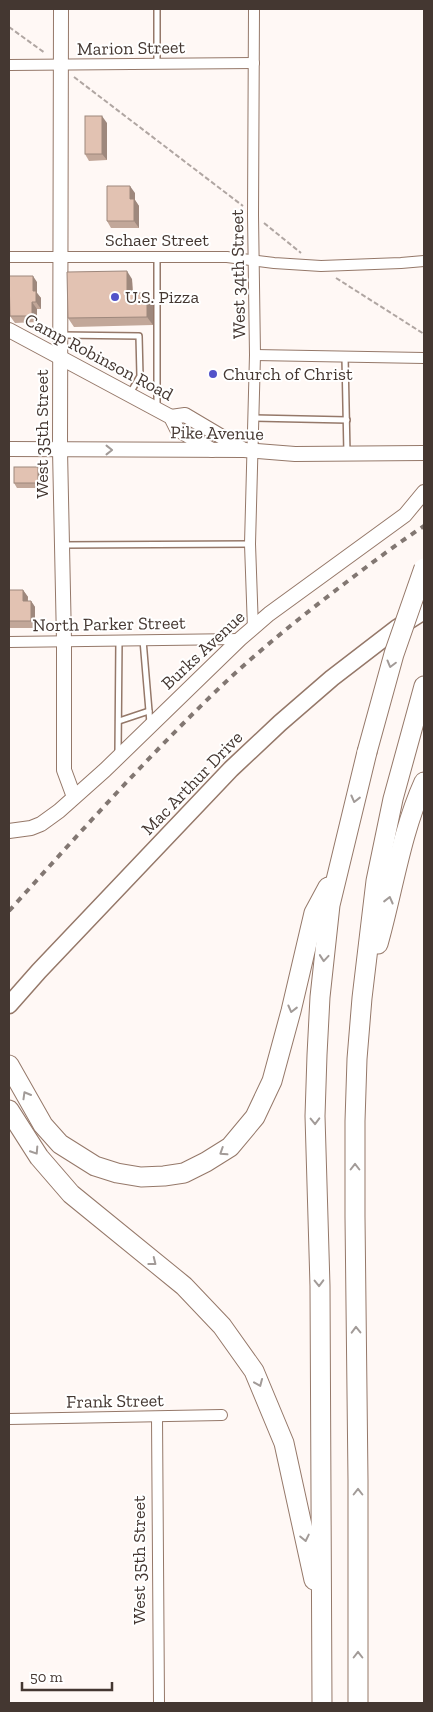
<svg xmlns="http://www.w3.org/2000/svg" width="433" height="1712" font-family="'Zilla Slab',serif">
<style>
.lines{fill:none;stroke-linecap:round;stroke-linejoin:round}
.lane-casing{stroke:#957869;stroke-width:8}
.street-casing{stroke:#957869;stroke-width:12}
.secondary-casing{stroke:#957869;stroke-width:16}
.primary-casing{stroke:#957869;stroke-width:19}
.highway-casing{stroke:#957869;stroke-width:21}
.path{stroke:#b0a6a2;stroke-width:2;stroke-dasharray:5 2.5;stroke-linecap:butt}
.lane{stroke:#fff;stroke-width:5}
.street{stroke:#fff;stroke-width:10}
.secondary{stroke:#fff;stroke-width:14}
.primary{stroke:#fff;stroke-width:16}
.highway{stroke:#fff;stroke-width:19}
.rail{stroke:#827772;stroke-width:4;stroke-dasharray:6 6;stroke-linecap:butt}
.highway-bridge-casing{stroke:#957869;stroke-width:21;stroke-linecap:butt}
.highway-bridge{stroke:#fff;stroke-width:19}
.wall{fill:#c2a799}
.shaded-wall{fill:#9e887d}
.building{fill:#e2c2b2;stroke:#9e887d}
.oneway{stroke:#a29b98}
.poi-dot{fill:#5252c9;stroke:#fff;stroke-width:2}
.labels{text-anchor:middle;dominant-baseline:central;stroke-width:4;stroke-linejoin:round;paint-order:stroke}
.street-label{font-size:18px;fill:#443731;stroke:#fff}
.poi-label{font-size:18px;fill:#443731;stroke:#fff;text-anchor:start}
</style>
<rect width="100%" height="100%" fill="#fff8f5"/>
<g class="lines">
<g class="lane-casing">
<g id="lane">
<polyline points="157,9 157,64"/>
<polyline points="157,256 157,407"/>
<polyline points="61,335 139,336 140,376 129,395"/>
<polyline points="345,357 347,454"/>
<polyline points="253,418 347,420"/>
<polyline points="62,545 250,544"/>
<polyline points="143,640 150,723"/>
<polyline points="119,721 149,711"/>
<polyline points="118,753 119,640"/>
</g>
</g>
<g class="street-casing">
<g id="street">
<polyline points="9,65 254,63"/>
<polyline points="9,257 227,257 274,263 321,266 401,263 424,261"/>
<polyline points="255,355 424,358"/>
<polyline points="253,629 250,544 255,355 253,215 254,9"/>
<polyline points="9,642 240,639"/>
<polyline points="157,1417 159,1703"/>
<polyline points="9,1419 222,1415"/>
</g>
</g>
<g class="secondary-casing">
<g id="secondary">
<polyline points="61,9 60,450 64,641 64,770 74,797"/>
<polyline points="9,330 171,417 177,429 212,450"/>
<polyline points="171,417 185,415 244,450"/>
<polyline points="9,449 244,450 295,454 424,453"/>
<polyline points="9,831 31,828 41,824 59,811 105,770 240,639 269,614 405,515 424,492"/>
</g>
</g>
<g class="primary-casing">
<polyline id="primary" points="9,1005 39,971 231,769 280,723 332,678 397,628 424,611"/>
</g>
<g class="highway-casing">
<g id="highway">
<path d="M378 944C393 891 401 833 424 782"/>
<polyline points="9,1065 43,1125 60,1144 95,1166 117,1173 141,1177 164,1176 184,1173 206,1162 230,1147 255,1117 272,1081 291,1011 314,913 328,887"/>
<polyline points="9,1110 39,1157 71,1194 184,1286 222,1326 254,1371 284,1443 314,1580"/>
<polyline points="322,1703 320,1286 315,1116 317,1055 320,997 330,905 367,752"/>
<polyline points="358,1703 358,1480 355,1217 355,1121 357,1059 362,998 376,881 393,799 424,686"/>
</g>
</g>
<g class="path">
<polyline points="9,27 45,53"/>
<polyline points="74,77 243,206"/>
<polyline points="264,223 301,253"/>
<polyline points="336,278 424,334"/>
</g>
<use href="#lane" class="lane"/>
<use href="#street" class="street"/>
<use href="#secondary" class="secondary"/>
<use href="#primary" class="primary"/>
<use href="#highway" class="highway"/>
<path class="rail" d="M9 911C75 838 141 764 211 696 253 655 298 619 344 584 370 564 397 544 424 526"/>
<g class="highway-bridge-casing">
<polyline id="highway-bridge" points="367,752 394,654 424,568"/>
</g>
<use href="#highway-bridge" class="highway-bridge"/>
</g>
<g class="wall">
<polygon points="107,123 107,160 89,161 85,154"/>
<polygon points="135,193 135,200 139,206 139,228 111,228 107,221"/>
<polygon points="132,279 133,293 147,293 153,301 153,325 74,327 68,318"/>
<polygon points="37,282 37,293 41,298 41,309 37,309 37,322 15,323 10,316"/>
<polygon points="38,467 41,472 41,488 17,488 14,483"/>
<polygon points="9,590 23,590 28,597 28,601 31,601 35,607 35,628 9,628"/>
</g>
<g class="shaded-wall">
<polygon points="102,116 107,123 107,160 102,154"/>
<polygon points="130,186 135,193 135,200 139,206 139,228 134,221 130,199"/>
<polygon points="127,271 132,279 133,301 127,293"/>
<polygon points="33,276 37,282 37,293 41,298 41,309 36,302 33,291"/>
<polygon points="147,293 153,301 153,325 147,317"/>
<polygon points="32,302 37,309 37,322 32,316"/>
<polygon points="38,467 41,472 41,488 38,483"/>
<polygon points="9,523 10,524 10,539 9,537"/>
<polygon points="23,590 28,597 27,607 23,601"/>
<polygon points="31,601 35,607 35,628 31,621"/>
</g>
<g class="building">
<rect x="85" y="116" width="17" height="38"/>
<polygon points="107,186 130,186 130,199 134,199 134,221 107,221"/>
<polygon points="127,271 127,293 147,293 147,317 68,318 67,272"/>
<polygon points="9,276 33,276 33,291 36,291 36,302 32,302 32,316 10,316"/>
<rect x="14" y="467" width="24" height="16"/>
<polygon points="9,590 23,590 23,601 31,601 31,621 9,621"/>
</g>
<defs><path id="oneway-chevron" d="M-2-3.5L2.5 0L-2 3.5" fill="none" stroke-width="1.6" stroke-linecap="round" stroke-linejoin="round" transform="scale(1.25)"/></defs>
<g class="oneway">
<use href="#oneway-chevron" transform="translate(109 450)"/>
<use href="#oneway-chevron" transform="translate(391 664) rotate(105)"/>
<use href="#oneway-chevron" transform="translate(355 799) rotate(104)"/>
<use href="#oneway-chevron" transform="translate(389 900) rotate(-76)"/>
<use href="#oneway-chevron" transform="translate(324 958) rotate(95)"/>
<use href="#oneway-chevron" transform="translate(292 1009) rotate(104)"/>
<use href="#oneway-chevron" transform="translate(26 1095) rotate(-120)"/>
<use href="#oneway-chevron" transform="translate(315 1121) rotate(89)"/>
<use href="#oneway-chevron" transform="translate(35 1151) rotate(57)"/>
<use href="#oneway-chevron" transform="translate(223 1152) rotate(147)"/>
<use href="#oneway-chevron" transform="translate(355 1167) rotate(-90)"/>
<use href="#oneway-chevron" transform="translate(153 1262) rotate(38)"/>
<use href="#oneway-chevron" transform="translate(319 1283) rotate(89)"/>
<use href="#oneway-chevron" transform="translate(356 1330) rotate(-91)"/>
<use href="#oneway-chevron" transform="translate(259 1383) rotate(67)"/>
<use href="#oneway-chevron" transform="translate(358 1492) rotate(-90)"/>
<use href="#oneway-chevron" transform="translate(305 1538) rotate(78)"/>
<use href="#oneway-chevron" transform="translate(358 1655) rotate(-90)"/>
</g>
<g class="poi-dot">
<circle cx="115" cy="297" r="5"/>
<circle cx="213" cy="374" r="5"/>
</g>
<g class="labels">
<g class="street-label">
<text transform="translate(131 48) rotate(-1)">Marion Street</text>
<text x="157" y="240">Schaer Street</text>
<text transform="translate(238 274) rotate(-91)">West 34th Street</text>
<text transform="translate(99 357) rotate(28)">Camp Robinson Road</text>
<text transform="translate(217 433) rotate(1)">Pike Avenue</text>
<text transform="translate(42 434) rotate(-90)">West 35th Street</text>
<text transform="translate(109 624) rotate(-1)">North Parker Street</text>
<text transform="translate(203 650) rotate(-43)">Burks Avenue</text>
<text transform="translate(192 783) rotate(-46)">Mac Arthur Drive</text>
<text transform="translate(115 1401) rotate(-1)">Frank Street</text>
<text transform="translate(139 1560) rotate(-90)">West 35th Street</text>
</g>
<g class="poi-label">
<text x="125" y="297">U.S. Pizza</text>
<text x="223" y="374">Church of Christ</text>
</g>
</g>
<rect width="433" height="1712" fill="none" stroke="#443731" stroke-width="20"/>
<path d="M22 1682v8h90v-8" fill="none" stroke="#443731" stroke-width="2.5"/>
<text x="30" y="1682" font-size="15" fill="#443731" stroke="#ffffff" stroke-width="4" paint-order="stroke">50 m</text>
</svg>
